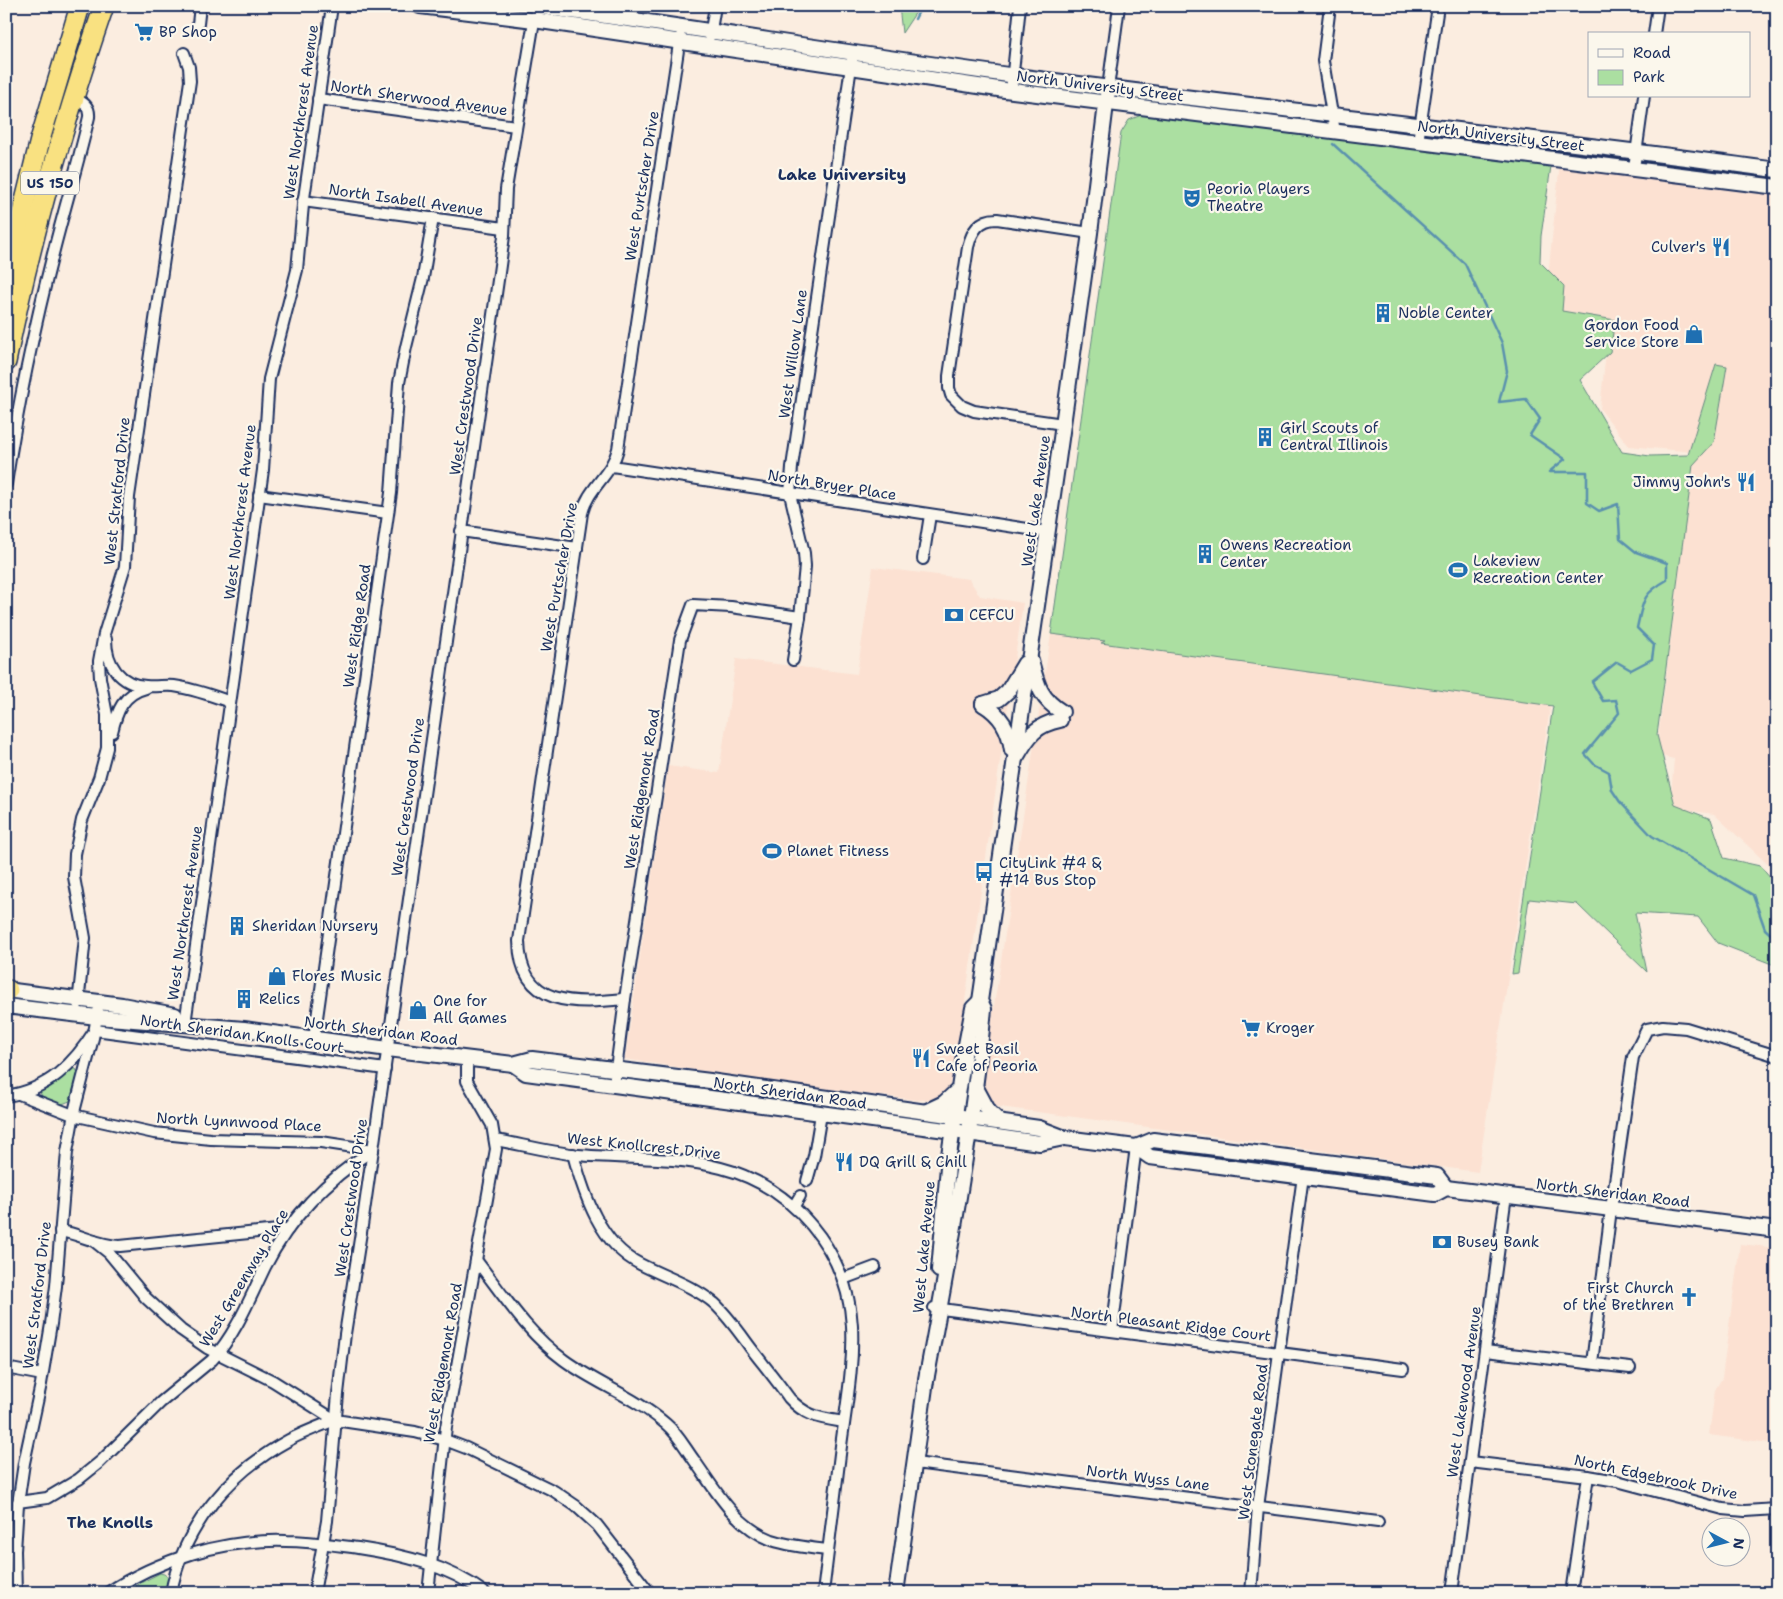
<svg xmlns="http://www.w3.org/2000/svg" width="1783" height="1599" font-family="'Shantell Sans',sans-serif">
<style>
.built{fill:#fce1d2}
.green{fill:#abdfa1;stroke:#638780}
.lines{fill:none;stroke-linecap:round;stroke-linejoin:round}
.stream{stroke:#5a91ae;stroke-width:2.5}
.street-casing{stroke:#1b2f5e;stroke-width:14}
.secondary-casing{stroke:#1b2f5e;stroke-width:18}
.highway-casing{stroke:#1b2f5e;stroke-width:22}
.street{stroke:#fbf7ec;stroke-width:10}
.secondary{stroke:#fbf7ec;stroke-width:14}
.highway{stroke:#f9e181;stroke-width:19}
.labels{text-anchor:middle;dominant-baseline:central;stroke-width:4.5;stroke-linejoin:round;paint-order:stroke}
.shield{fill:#fbf7ec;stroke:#5e6b89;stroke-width:1}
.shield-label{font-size:14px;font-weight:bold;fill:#1b2f5e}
.poi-label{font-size:15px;fill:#1b2f5e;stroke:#fbf7ec;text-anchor:start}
.street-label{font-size:15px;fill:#1b2f5e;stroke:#fbf7ec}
.neighbourhood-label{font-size:16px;font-weight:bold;fill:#1b2f5e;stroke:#fbf7ec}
</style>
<rect width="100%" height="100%" fill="#fbede0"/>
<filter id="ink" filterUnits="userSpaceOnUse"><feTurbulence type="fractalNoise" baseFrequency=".02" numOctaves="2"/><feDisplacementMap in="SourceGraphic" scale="10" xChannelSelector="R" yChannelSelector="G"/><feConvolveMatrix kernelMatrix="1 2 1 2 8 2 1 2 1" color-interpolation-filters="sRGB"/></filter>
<g filter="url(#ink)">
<g class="built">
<polygon points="1560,162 1777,193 1777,873 1714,814 1670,808 1674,759 1656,755 1694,452 1629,446 1600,409 1609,321 1544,314"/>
<polygon points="873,567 969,579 980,596 1023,603 955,1070 947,1091 935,1099 917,1100 778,1083 625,1059 668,766 719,773 736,659 857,674"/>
<polygon points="1051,634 1552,695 1478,1172 979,1104"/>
<polygon points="1740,1244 1777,1248 1777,1444 1709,1435 1715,1390 1722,1378"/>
</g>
<g class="green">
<polygon points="899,6 920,6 902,33"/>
<polygon points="1144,114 1551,166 1541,236 1540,262 1564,286 1562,311 1615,320 1610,352 1580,380 1622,452 1650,456 1688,455 1716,364 1727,366 1714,442 1693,465 1657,735 1675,805 1711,819 1724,858 1760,866 1777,886 1777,966 1718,943 1698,917 1635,913 1647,972 1577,904 1529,899 1518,973 1512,974 1553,706 1101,643 1105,641 1051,634 1121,133 1129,120"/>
<polygon points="72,1068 76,1069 78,1073 70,1101 62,1104 42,1097 40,1092 42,1089"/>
<polygon points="160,1573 164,1574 170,1579 168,1593 121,1593"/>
</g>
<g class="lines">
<g class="stream">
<polyline points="915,19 919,11 917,6"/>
<path d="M1333 144 1465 264 1502 343 1507 371 1499 402 1526 399 1540 419 1530 435 1565 459 1549 472H1587V503L1599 511 1618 504 1620 539 1636 552 1667 563V580C1642 594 1643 601 1637 628L1654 645 1652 659 1631 670 1617 662 1592 682 1603 701 1616 700 1619 713 1585 754 1594 764 1609 772 1612 790 1620 802 1652 836 1753 895 1765 929 1777 940"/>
</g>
<g class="street-casing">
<g id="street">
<polyline points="1330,6 1323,61 1335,132"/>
<polyline points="198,24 200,6"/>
<polyline points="1654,34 1658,6"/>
<polyline points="710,36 715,6"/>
<polyline points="1108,88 1119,6"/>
<polyline points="1011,91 1020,6"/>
<polyline points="318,99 516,126"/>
<polyline points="1418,142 1438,6"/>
<polyline points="1634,168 1644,96"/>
<polyline points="303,201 504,228"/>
<path d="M1063 424 974 411 962 406 951 395 949 388V376L968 247C972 231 979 219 997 219L1090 233"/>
<polyline points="612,466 1048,532"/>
<path d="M6 484C18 404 35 324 55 246 66 203 79 160 89 117 90 106 83 102 74 98"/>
<polyline points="259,495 388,513"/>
<polyline points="461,531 577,548"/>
<polyline points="923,559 930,515"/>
<path d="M106 639C106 664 120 685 146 686 156 687 165 685 174 686 193 689 211 695 230 702"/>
<polyline points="793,660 800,617 805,566 804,553 790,494 792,467 852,60"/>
<path d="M112 732C117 711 123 694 146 688"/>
<path d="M625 999C576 1004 520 1008 519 941L582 513C588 488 612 474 618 449L680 37"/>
<polyline points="78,1004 85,938 74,877 75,854 82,820 99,778 107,748 107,715 100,678 99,661 104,634 125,566 129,497 190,81 189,67 184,53"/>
<polyline points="185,1024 263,470 269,379 297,270 303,205 332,6"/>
<polyline points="314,1039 391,493 399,383 406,347 423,278 433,218"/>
<polyline points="614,1085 625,999 680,640 693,605 731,607 800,617"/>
<polyline points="19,1094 73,1115 154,1133 211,1139 321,1142 373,1150"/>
<path d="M6 1096C48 1090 74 1064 95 1030L385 1069"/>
<path d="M496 1140C523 1145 550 1152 578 1155 625 1159 675 1156 721 1168 792 1186 848 1251 852 1326 854 1366 846 1407 841 1446 835 1495 829 1544 823 1593"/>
<path d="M573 1154C584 1195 600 1244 640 1264 665 1277 692 1285 714 1303 728 1316 739 1332 750 1347 763 1364 777 1381 789 1398 806 1417 821 1418 844 1422"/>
<polyline points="807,1181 814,1156 821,1114"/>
<polyline points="794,1206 800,1196"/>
<path d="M60 1231C81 1234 99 1246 120 1246L288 1229"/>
<polyline points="94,1241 109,1253 146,1298 181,1330 207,1348 273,1381 335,1420 415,1432 445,1440 466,1448 554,1491 576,1506 597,1525 650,1593"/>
<path d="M476 1260C504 1296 527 1333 564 1360 597 1384 635 1397 666 1424 678 1434 685 1448 694 1460 716 1491 735 1526 772 1540 790 1546 810 1548 828 1550"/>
<polyline points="843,1279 875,1267"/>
<polyline points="934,1308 1403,1369"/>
<polyline points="1112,1331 1136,1147"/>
<polyline points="1485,1351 1630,1368"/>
<polyline points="1592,1363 1611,1209 1633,1057 1647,1029 1663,1026 1686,1028 1777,1056"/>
<polyline points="6,1368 42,1375"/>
<polyline points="1470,1462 1588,1476 1617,1481 1723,1509 1745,1511 1777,1509"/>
<polyline points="915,1463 1378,1522"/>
<path d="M18 1502 47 1498 79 1479 100 1462 161 1402 212 1360C236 1334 250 1298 265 1267 290 1218 327 1179 373 1150"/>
<polyline points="6,1592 9,1593"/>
<polyline points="16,1593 15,1551 18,1504 24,1463 41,1384 51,1324 56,1286 67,1152 75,1108 93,1038 98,1011"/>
<path d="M107 1593C159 1559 224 1539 286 1541 310 1541 334 1545 358 1548 404 1555 447 1565 485 1593"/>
<path d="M171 1593C183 1526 230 1472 289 1440 304 1432 320 1426 335 1420"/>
<polyline points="314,1593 327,1521 338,1394 345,1334 362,1226 498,280 504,236 506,189 535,15"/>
<polyline points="428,1593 446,1427 496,1149 492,1125 467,1081 467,1059"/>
<polyline points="1251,1593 1258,1507 1303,1176"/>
<polyline points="1452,1593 1506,1195"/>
<polyline points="1571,1593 1588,1476"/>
</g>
</g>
<g class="secondary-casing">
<g id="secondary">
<polyline points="420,6 534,20 1005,90 1777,187"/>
<path d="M535 6C714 30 891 61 1071 83 1306 113 1542 138 1777 170"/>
<path d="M1031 661C1037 684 1040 699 1062 712"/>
<polyline points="983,704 999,699 1008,691 1025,663"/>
<path d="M983 704C1001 715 1009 729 1012 750"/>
<path d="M1017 756C1029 735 1036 725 1060 720"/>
<polyline points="6,990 122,1005 175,1015"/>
<polyline points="6,1006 97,1017 244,1029 388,1049 513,1064 532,1059 710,1081 1039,1128 1065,1138 1136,1147 1150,1157 1435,1194 1446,1188 1777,1230"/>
<polyline points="513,1064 526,1073 997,1137 1040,1143 1064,1138"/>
<polyline points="975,1086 989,1112 1000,1122"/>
<polyline points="925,1112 944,1103 958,1090"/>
<polyline points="1136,1147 1153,1140 1437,1176 1446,1188"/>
<polyline points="939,1270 949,1155 964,1055 973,1008 980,1001"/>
<path d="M926 1381C949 1258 972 1134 984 1009L980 1001 1058 460 1090 233 1108 88"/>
<polyline points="896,1593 927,1373"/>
</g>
</g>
<g class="highway-casing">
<g id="highway">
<polyline points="6,278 40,140 80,6"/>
<path d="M6 362C30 242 64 122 104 6"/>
<polyline points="6,990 8,990"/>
</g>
</g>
<use href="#street" class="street"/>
<use href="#secondary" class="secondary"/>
<use href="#highway" class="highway"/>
</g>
</g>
<defs>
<g id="supermarket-bare" transform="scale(1.5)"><path d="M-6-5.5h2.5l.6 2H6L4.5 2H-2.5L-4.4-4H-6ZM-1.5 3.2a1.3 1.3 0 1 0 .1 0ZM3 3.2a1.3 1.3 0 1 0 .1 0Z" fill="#1f6fb2" stroke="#fbf7ec" stroke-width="2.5" paint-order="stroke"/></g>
<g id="theatre-bare" transform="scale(1.5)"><path d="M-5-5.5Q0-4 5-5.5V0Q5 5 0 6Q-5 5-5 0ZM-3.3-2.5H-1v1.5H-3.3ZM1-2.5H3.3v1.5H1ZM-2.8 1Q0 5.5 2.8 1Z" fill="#1f6fb2" stroke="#fbf7ec" stroke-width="2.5" paint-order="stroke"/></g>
<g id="restaurant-bare" transform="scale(1.5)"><path d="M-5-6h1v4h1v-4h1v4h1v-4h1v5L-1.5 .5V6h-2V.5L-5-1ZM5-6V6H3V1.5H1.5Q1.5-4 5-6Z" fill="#1f6fb2" stroke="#fbf7ec" stroke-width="2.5" paint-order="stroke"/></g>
<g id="building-bare" transform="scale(1.5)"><path d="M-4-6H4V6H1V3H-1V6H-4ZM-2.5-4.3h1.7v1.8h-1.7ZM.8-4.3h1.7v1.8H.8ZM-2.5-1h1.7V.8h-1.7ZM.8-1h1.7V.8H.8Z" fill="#1f6fb2" stroke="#fbf7ec" stroke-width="2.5" paint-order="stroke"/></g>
<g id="shop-bare" transform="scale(1.5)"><path d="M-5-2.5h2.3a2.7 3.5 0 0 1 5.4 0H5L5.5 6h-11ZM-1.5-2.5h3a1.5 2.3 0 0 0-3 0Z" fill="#1f6fb2" stroke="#fbf7ec" stroke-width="2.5" paint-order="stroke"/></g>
<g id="stadium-bare" transform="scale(1.5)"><path d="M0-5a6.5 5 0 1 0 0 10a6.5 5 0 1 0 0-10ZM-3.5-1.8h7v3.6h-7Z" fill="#1f6fb2" stroke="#fbf7ec" stroke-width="2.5" paint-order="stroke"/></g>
<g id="bank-bare" transform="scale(1.5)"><path d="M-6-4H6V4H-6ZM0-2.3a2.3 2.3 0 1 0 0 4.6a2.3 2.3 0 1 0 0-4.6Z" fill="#1f6fb2" stroke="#fbf7ec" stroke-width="2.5" paint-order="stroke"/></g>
<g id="bus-bare" transform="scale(1.5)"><path d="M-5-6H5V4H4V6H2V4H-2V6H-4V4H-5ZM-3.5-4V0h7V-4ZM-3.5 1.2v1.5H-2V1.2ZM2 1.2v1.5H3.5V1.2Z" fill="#1f6fb2" stroke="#fbf7ec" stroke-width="2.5" paint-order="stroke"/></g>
<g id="church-bare" transform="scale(1.5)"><path d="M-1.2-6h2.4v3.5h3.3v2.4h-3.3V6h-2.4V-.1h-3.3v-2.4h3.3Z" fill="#1f6fb2" stroke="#fbf7ec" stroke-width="2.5" paint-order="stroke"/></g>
</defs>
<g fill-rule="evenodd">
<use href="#supermarket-bare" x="144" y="32"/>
<use href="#theatre-bare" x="1192" y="198"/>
<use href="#restaurant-bare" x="1721" y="247"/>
<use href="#building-bare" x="1383" y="313"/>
<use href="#shop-bare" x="1694" y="334"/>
<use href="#building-bare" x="1265" y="437"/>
<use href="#restaurant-bare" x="1746" y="482"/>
<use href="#building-bare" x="1205" y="554"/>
<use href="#stadium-bare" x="1458" y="570"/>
<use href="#bank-bare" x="954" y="615"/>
<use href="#stadium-bare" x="772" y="851"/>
<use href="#bus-bare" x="984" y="872"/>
<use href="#building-bare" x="237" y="926"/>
<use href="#shop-bare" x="277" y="976"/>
<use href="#building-bare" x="244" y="999"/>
<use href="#shop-bare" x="418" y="1010"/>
<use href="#supermarket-bare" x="1251" y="1028"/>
<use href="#restaurant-bare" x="921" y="1058"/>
<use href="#restaurant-bare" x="844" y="1162"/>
<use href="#bank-bare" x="1442" y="1242"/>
<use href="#church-bare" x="1689" y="1297"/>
</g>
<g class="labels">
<rect class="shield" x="21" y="171.5" width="58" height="23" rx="4"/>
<g class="shield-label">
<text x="50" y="183">US 150</text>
</g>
<g class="poi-label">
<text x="159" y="32">BP Shop</text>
<text x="1207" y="189">Peoria Players<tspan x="1207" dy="17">Theatre</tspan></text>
<text x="1706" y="247" text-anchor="end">Culver's</text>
<text x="1398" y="313">Noble Center</text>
<text x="1679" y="325" text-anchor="end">Gordon Food<tspan x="1679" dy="17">Service Store</tspan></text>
<text x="1280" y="428">Girl Scouts of<tspan x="1280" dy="17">Central Illinois</tspan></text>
<text x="1731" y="482" text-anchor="end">Jimmy John's</text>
<text x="1220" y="545">Owens Recreation<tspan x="1220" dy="17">Center</tspan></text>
<text x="1473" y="561">Lakeview<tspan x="1473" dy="17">Recreation Center</tspan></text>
<text x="969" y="615">CEFCU</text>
<text x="787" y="851">Planet Fitness</text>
<text x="999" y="863">CityLink #4 &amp;<tspan x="999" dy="17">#14 Bus Stop</tspan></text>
<text x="252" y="926">Sheridan Nursery</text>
<text x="292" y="976">Flores Music</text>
<text x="259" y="999">Relics</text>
<text x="433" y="1001">One for<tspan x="433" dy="17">All Games</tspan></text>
<text x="1266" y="1028">Kroger</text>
<text x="936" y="1049">Sweet Basil<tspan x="936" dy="17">Cafe of Peoria</tspan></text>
<text x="859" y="1162">DQ Grill &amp; Chill</text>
<text x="1457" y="1242">Busey Bank</text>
<text x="1674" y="1288" text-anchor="end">First Church<tspan x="1674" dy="17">of the Brethren</tspan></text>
</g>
<g class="street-label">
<text transform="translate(1100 86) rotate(7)">North University Street</text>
<text transform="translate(419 98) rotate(8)">North Sherwood Avenue</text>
<text transform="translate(301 112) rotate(-82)">West Northcrest Avenue</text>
<text transform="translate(1501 136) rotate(7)">North University Street</text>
<text transform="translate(642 186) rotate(-81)">West Purtscher Drive</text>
<text transform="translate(406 200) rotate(8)">North Isabell Avenue</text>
<text transform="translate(793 354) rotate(-82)">West Willow Lane</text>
<text transform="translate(466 396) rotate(-82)">West Crestwood Drive</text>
<text transform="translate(832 485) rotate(9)">North Bryer Place</text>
<text transform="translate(117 491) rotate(-84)">West Stratford Drive</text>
<text transform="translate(1036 501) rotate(-82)">West Lake Avenue</text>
<text transform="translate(240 512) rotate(-83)">West Northcrest Avenue</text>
<text transform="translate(559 577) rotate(-80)">West Purtscher Drive</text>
<text transform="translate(357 626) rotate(-82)">West Ridge Road</text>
<text transform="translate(642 789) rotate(-81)">West Ridgemont Road</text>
<text transform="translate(408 797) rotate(-82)">West Crestwood Drive</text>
<text transform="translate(185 913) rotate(-82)">West Northcrest Avenue</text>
<text transform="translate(381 1031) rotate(7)">North Sheridan Road</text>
<text transform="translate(242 1034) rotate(8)">North Sheridan Knolls Court</text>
<text transform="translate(790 1093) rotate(8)">North Sheridan Road</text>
<text transform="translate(239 1122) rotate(3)">North Lynnwood Place</text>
<text transform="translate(644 1146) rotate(6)">West Knollcrest Drive</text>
<text transform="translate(1613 1193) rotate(7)">North Sheridan Road</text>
<text transform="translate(351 1198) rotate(-82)">West Crestwood Drive</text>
<text transform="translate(924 1247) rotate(-85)">West Lake Avenue</text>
<text transform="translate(244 1278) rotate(-59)">West Greenway Place</text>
<text transform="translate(37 1295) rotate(-83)">West Stratford Drive</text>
<text transform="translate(1171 1324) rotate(7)">North Pleasant Ridge Court</text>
<text transform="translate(443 1363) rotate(-80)">West Ridgemont Road</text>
<text transform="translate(1464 1392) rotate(-82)">West Lakewood Avenue</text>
<text transform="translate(1253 1442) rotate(-83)">West Stonegate Road</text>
<text transform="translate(1656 1477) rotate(12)">North Edgebrook Drive</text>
<text transform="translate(1148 1478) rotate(7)">North Wyss Lane</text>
</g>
<g class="neighbourhood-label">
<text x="842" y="174">Lake University</text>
<text x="110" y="1522">The Knolls</text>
</g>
</g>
<rect width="1783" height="1599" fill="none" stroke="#fbf7ec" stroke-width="25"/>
<rect x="12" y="12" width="1758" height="1574" fill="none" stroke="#1b2f5e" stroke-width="2" filter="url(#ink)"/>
<rect x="1588" y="32" width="162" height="65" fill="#fbf7ec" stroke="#a1a7b3"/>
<rect x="1598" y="49" width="25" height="8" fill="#fbf7ec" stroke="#a1a7b3"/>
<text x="1633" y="58" font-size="15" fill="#1b2f5e">Road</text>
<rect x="1598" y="70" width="25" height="15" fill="#abdfa1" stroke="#a1a7b3"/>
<text x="1633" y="82" font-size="15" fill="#1b2f5e">Park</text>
<g transform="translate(1726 1542) rotate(97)"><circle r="24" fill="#fbf7ec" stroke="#a1a7b3"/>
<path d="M0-4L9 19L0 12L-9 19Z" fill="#1f6fb2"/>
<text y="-8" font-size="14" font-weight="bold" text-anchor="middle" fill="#1b2f5e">N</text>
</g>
</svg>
